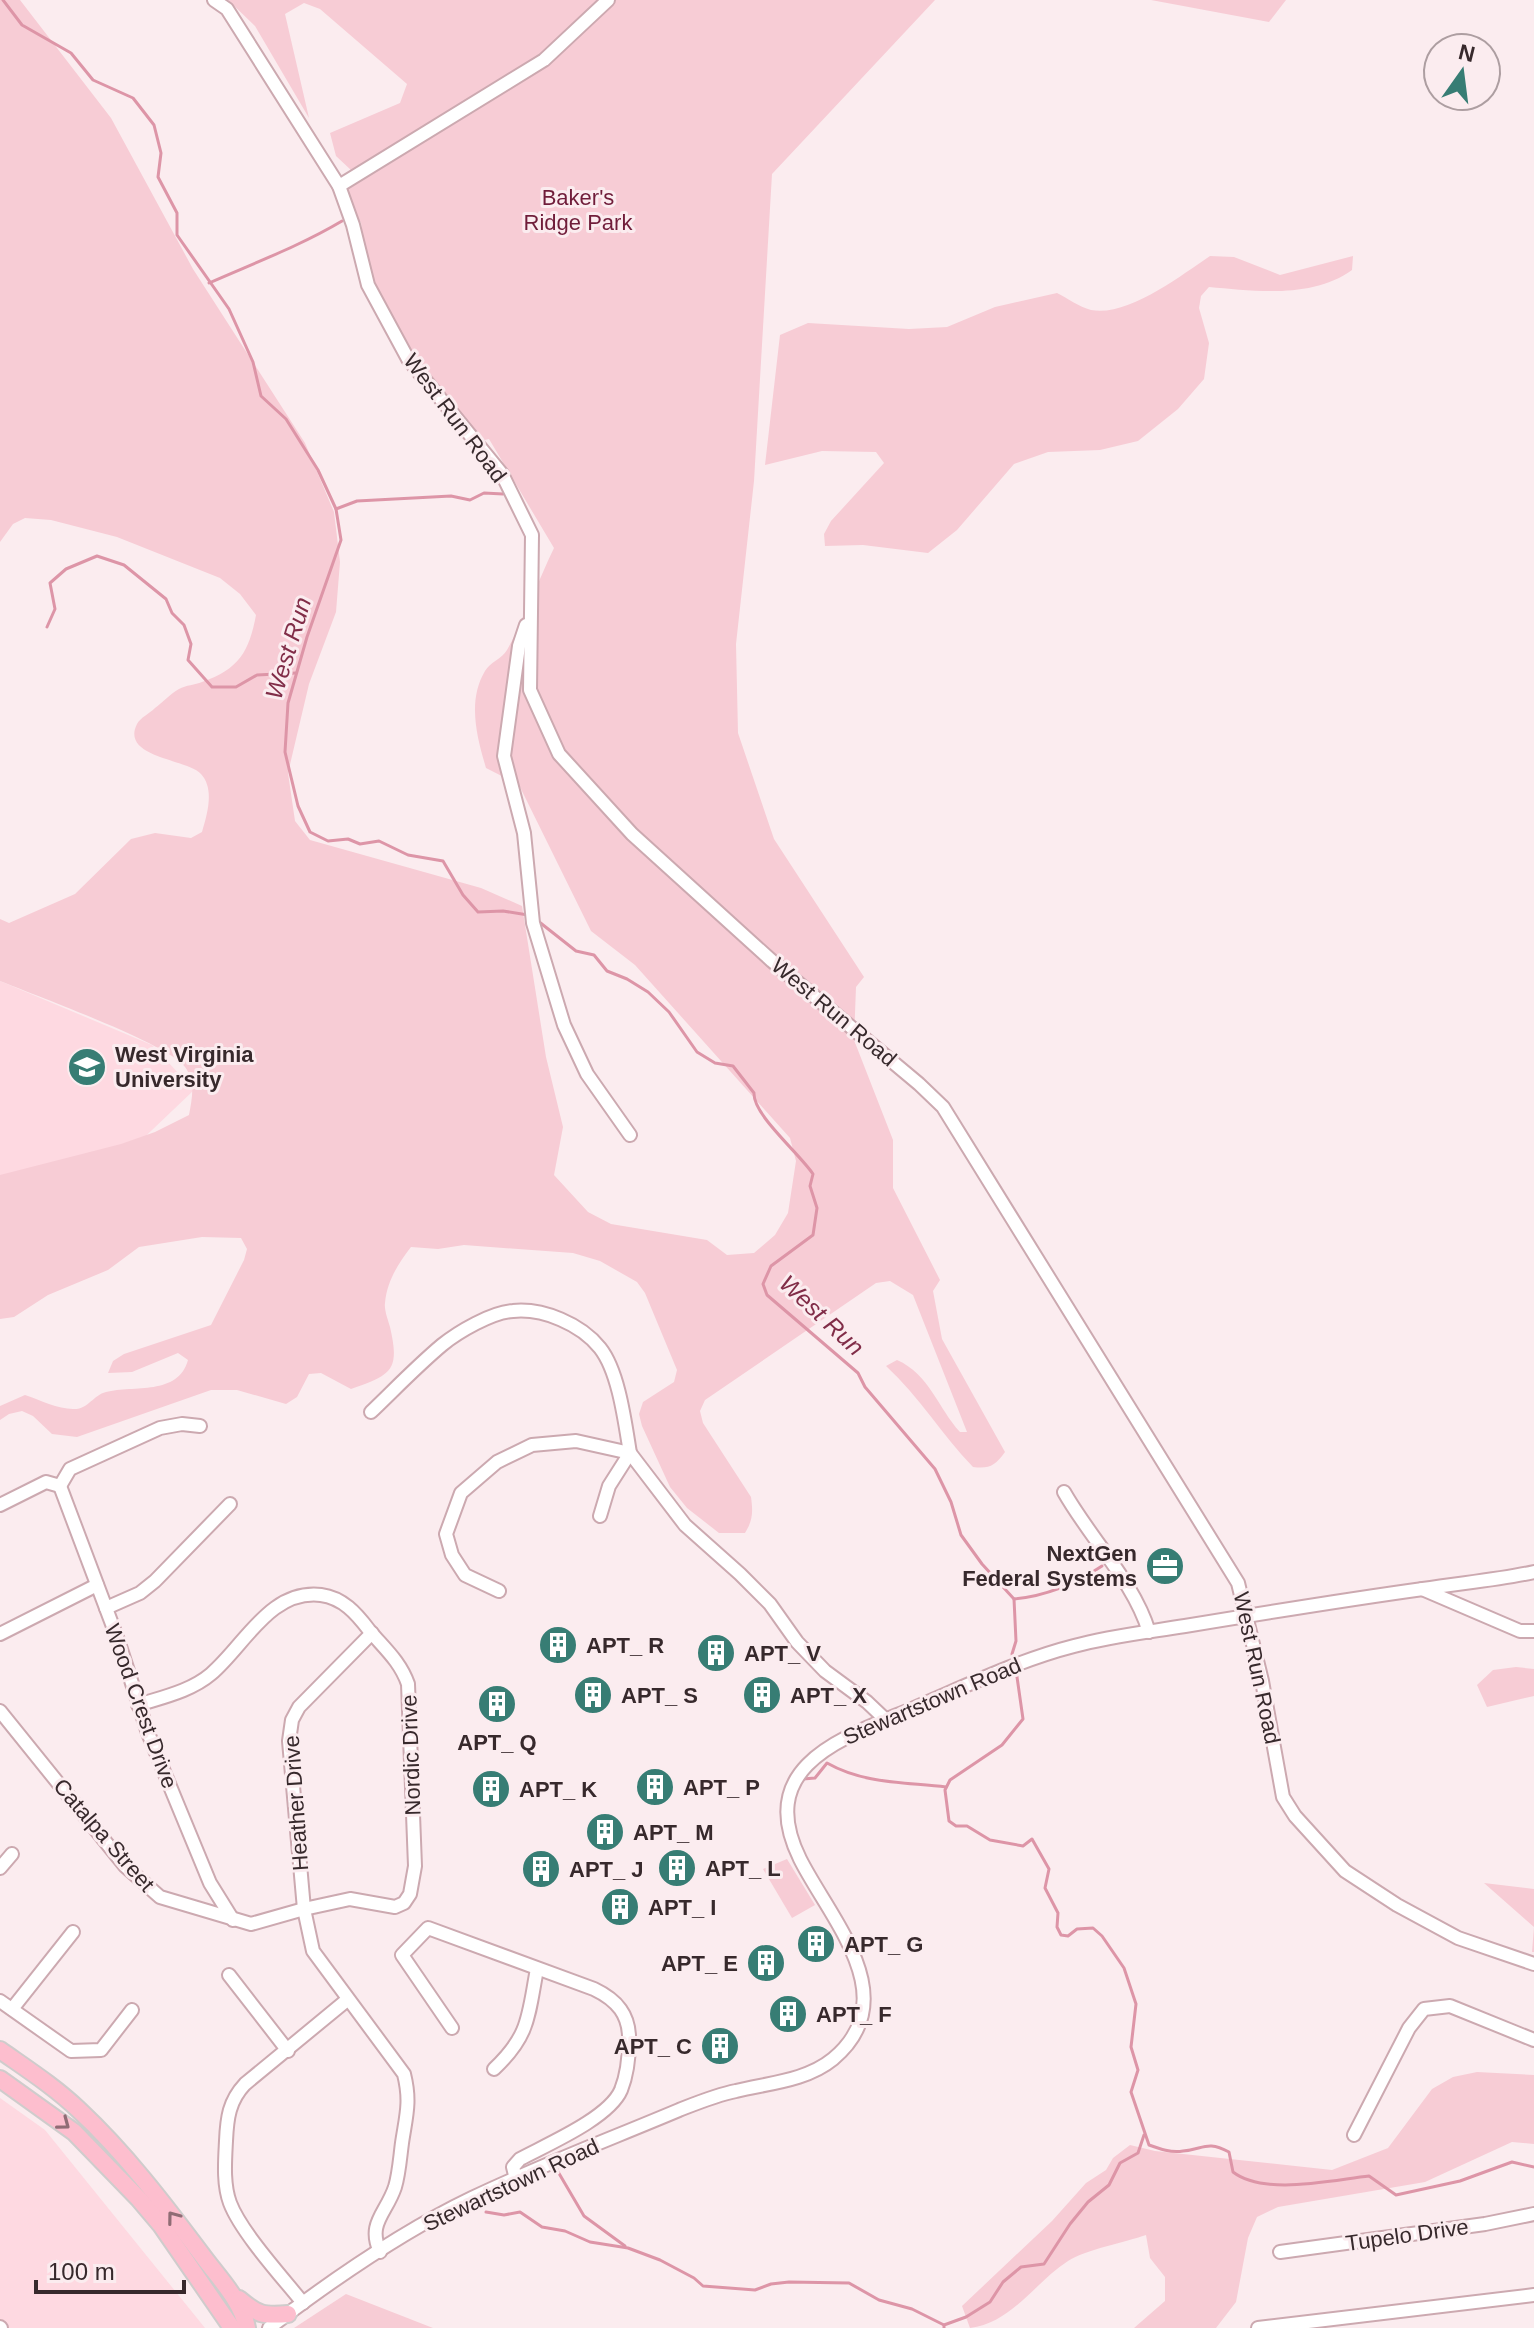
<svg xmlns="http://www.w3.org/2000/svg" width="1534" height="2328" font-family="Arial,sans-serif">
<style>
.built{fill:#fed9e1}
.green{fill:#f7ccd5}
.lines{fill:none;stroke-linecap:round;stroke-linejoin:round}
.stream{stroke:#dd95a7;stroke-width:3}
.minor-casing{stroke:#cca9b0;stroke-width:16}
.major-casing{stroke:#cfcccc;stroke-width:20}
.minor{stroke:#fff;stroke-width:12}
.major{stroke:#fdbece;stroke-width:16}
.oneway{stroke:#906c75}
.labels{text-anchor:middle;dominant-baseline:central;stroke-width:6;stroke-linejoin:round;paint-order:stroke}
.park-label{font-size:22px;fill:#701d3a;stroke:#fbecef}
.street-label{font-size:22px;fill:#37292c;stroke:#fbecef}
.poi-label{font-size:22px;font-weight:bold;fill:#37292c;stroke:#fbecef;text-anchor:start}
.water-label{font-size:24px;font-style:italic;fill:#812d48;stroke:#fbecef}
</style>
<rect width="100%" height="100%" fill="#fbecef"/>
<g class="built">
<polygon points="0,981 152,1045 194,1090 131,1150 0,1185"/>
<polygon points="0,2098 45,2130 205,2328 0,2328"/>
</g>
<g class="green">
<path d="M0 0H20L111 118 193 269 305 443 334 512 340 562 336 612 309 684 288 773 295 821 310 840 481 888 522 906 546 1057 563 1127 554 1175 588 1212 611 1224 707 1240 727 1255 754 1253 775 1235 788 1213 796 1161 790 1138 635 965 591 931 519 785 486 768C477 737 467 701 485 671 490 662 502 659 507 650 525 618 538 581 554 548L489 439 480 441 401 342 368 271 361 223 339 186 352 171 336 156 330 133 400 103 407 84 320 9 304 3 285 14 309 118 255 26 228 0H935L772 174 754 481 736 644 738 733 774 839 864 977 856 987 854 1040 893 1140V1188L940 1280 933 1291 942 1339 1005 1452C995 1466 989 1469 973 1467 942 1435 919 1396 886 1366L897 1360C929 1374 938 1408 960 1432H967L913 1295 890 1281 876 1283 705 1400 700 1411 703 1423 751 1497C753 1512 753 1520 745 1533H719L687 1508 670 1487 642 1426 639 1414 643 1402 674 1382 677 1370 645 1293 637 1282 600 1261 573 1253 464 1245 438 1249 411 1247C398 1264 387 1281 385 1303 384 1310 388 1320 390 1327 400 1370 392 1375 351 1389L321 1373 309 1374 297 1397 286 1404 237 1390H211L77 1437 52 1434 33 1416 22 1411 9 1414 0 1420V1406L25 1395C40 1400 58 1409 73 1409 88 1410 93 1395 106 1392 134 1385 178 1396 188 1360L178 1353 132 1372 108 1373 113 1361 124 1354 211 1325 244 1260 247 1249 241 1238 202 1237 139 1247 108 1270 48 1295 14 1317 0 1319V1175L121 1144 155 1132 189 1115C192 1098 196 1082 185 1067 169 1044 34 995 0 981V919L9 923 75 894 131 839 155 833 191 838 202 832C207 815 215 789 201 774 188 759 120 758 137 724 140 718 150 713 155 708 163 702 170 694 179 689 186 685 195 685 202 682 239 669 249 652 256 615L240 594 220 578 117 537 51 520 25 518 13 524 0 542Z"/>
<polygon points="1151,0 1286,0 1269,22"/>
<path d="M1210 256 1234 257 1280 275 1353 256 1352 270C1312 299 1254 291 1209 287L1201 296 1199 308 1209 343 1204 379 1178 409 1138 441 1100 450 1048 452 1014 464 957 530 928 553 863 545 825 546 824 534 831 521 884 463 876 452 822 451 765 465 780 335 808 323 909 329 947 327 995 307 1057 293C1067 298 1079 307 1091 310 1128 317 1180 276 1210 256Z"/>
<polygon points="1516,1667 1534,1669 1534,1696 1487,1707 1477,1685 1493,1670"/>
<polygon points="787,1859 815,1905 792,1918 763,1869"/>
<polygon points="1484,1883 1534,1889 1534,1952 1532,1952 1534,1927"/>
<path d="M1477 2072 1534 2075V2144L1512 2142 1425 2182 1278 2207 1257 2217 1248 2238 1236 2302 1216 2328H1134L1165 2301V2277L1150 2258 1146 2235C1126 2242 1085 2250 1068 2261 1035 2282 1012 2323 970 2328L962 2306 1052 2221 1086 2183 1106 2170 1113 2158 1130 2145 1155 2151 1332 2170 1388 2148 1432 2089 1453 2077Z"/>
<polygon points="346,2294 433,2328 294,2328"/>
</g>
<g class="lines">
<g class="stream">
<polyline points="3,0 22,25 71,53 93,80 133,98 154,125 161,153 158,177 177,213 177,235 229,309 253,362 261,396 286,419 318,470 336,509 341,540 307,637 288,703 285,752 298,806 310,832 328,841 348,839 360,844 379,841 408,855 443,861 463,895 478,912 503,911 528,915"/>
<path d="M209 283C254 263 300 246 342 221"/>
<polyline points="336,509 357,501 451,496 470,500 484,493 503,494"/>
<polyline points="47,627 55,609 50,583 66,569 97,556 124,565 166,599 172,613 184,625 191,644 188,660 212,687 236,687 257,675 296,673"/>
<path d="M538 921 576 951 594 955 607 971 627 979 648 992 669 1012 697 1052 715 1063 733 1066 754 1093C753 1115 799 1153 813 1174L810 1186 817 1208 813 1235 771 1266 763 1284 767 1295 858 1373 865 1387 935 1469 951 1502 961 1535 982 1564 1014 1599 1016 1641 1012 1654 1014 1663"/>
<path d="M1014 1599C1046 1596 1075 1584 1102 1566"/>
<path d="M1016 1670 1023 1719 1002 1745 950 1780 945 1790 949 1821 956 1826H967L990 1840 1023 1846 1032 1839 1049 1869 1045 1888 1058 1913 1057 1927 1061 1935 1068 1936 1077 1929 1093 1928 1102 1936 1124 1968 1136 2004 1131 2047 1138 2070 1131 2092 1149 2145C1160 2149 1171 2153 1183 2151 1204 2149 1207 2140 1229 2152L1233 2172C1264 2196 1332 2180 1369 2176L1396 2195 1460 2181 1512 2162 1534 2167"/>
<path d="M803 1779 815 1778 827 1763C864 1784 905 1782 946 1787"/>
<polyline points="557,2170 584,2216 625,2246"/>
<polyline points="486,2212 504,2215 520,2212 542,2227 565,2231 590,2242 628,2248 660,2260 694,2278 703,2286 755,2290 771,2284 789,2282 849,2283 879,2300 912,2309 944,2325"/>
<polyline points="944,2328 944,2325 966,2317 990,2302 1003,2282 1021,2267 1044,2264 1070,2224 1088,2202 1109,2185 1120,2163 1138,2153 1144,2135"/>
</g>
<g class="minor-casing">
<g id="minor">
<polyline points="214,0 227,9 339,186 353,225 368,285 408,359 502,474 532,535 530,690 559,754 632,834 772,961 919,1084 943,1107 1238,1583 1262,1681 1283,1797 1295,1816 1345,1871 1397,1905 1458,1938 1534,1964"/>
<polyline points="339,186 544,60 608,0"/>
<polyline points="526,625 519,646 504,756 524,833 533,923 564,1025 587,1074 630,1135"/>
<path d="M371 1412C394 1390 417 1366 442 1345 458 1332 492 1312 513 1311 543 1308 581 1324 600 1348 619 1372 625 1423 630 1453L609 1486 600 1516"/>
<polyline points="60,1486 118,1640 148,1733 210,1883 233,1920"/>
<path d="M1064 1492C1090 1538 1134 1582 1149 1632"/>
<polyline points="0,1505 46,1482 60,1486 70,1469 160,1428 182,1424 200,1426"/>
<polyline points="1422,1589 1520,1631 1534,1631"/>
<polyline points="499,1591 465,1575 452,1555 446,1534 461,1493 497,1462 532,1445 576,1441 630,1453 685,1525 740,1574 770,1604 797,1642 825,1671 867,1702 886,1720"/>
<polyline points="106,1608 140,1593 155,1581 230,1504"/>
<path d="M372 1633 299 1707 292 1720 289 1741 304 1909 313 1951 404 2074C411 2102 406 2116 402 2143 400 2158 399 2174 395 2187 386 2214 367 2223 380 2252"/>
<polyline points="0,1634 97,1585"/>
<path d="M0 1711 125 1866 160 1897 251 1924 304 1909 350 1899 395 1907 404 1903 410 1894 415 1866 408 1684C400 1661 384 1648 369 1630 356 1613 343 1598 321 1595 270 1589 245 1645 211 1674 191 1691 163 1697 138 1705"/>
<polyline points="0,1868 12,1854"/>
<polyline points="229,1975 288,2051"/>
<polyline points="0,2001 71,2051 101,2050 132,2010"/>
<polyline points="12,2009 73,1932"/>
<path d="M452 2028 402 1955 428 1928 594 1989C617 2000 630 2015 629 2041 629 2057 627 2075 621 2090 609 2118 548 2144 520 2159L513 2167 516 2179"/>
<path d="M494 2069C530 2035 528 2016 537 1969"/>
<polyline points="1354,2135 1409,2028 1424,2009 1450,2006 1534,2040"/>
<polyline points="1280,2252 1485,2224 1534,2214"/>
<path d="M303 2303C282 2277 241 2232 230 2203 223 2184 225 2161 226 2141 227 2118 229 2101 245 2084L347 2000"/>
<polyline points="0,2327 1,2328"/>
<path d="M269 2328C332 2280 401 2232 472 2198 539 2166 610 2139 679 2110 697 2103 716 2095 736 2091 768 2083 806 2081 833 2059 906 1998 830 1919 800 1859 753 1764 846 1737 914 1708 966 1686 1019 1660 1074 1646 1110 1636 1148 1632 1185 1626 1264 1613 1343 1600 1423 1589 1460 1583 1498 1580 1534 1572"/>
<polyline points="1258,2328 1534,2295"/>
</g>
</g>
<g class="major-casing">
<g id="major">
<path d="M0 2050C27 2069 55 2087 79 2110 125 2153 164 2204 202 2255 218 2277 242 2301 247 2328"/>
<polyline points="0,2079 74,2132 139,2199 161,2225 232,2328"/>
<path d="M239 2299C258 2315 263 2316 288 2314"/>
</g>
</g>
<use href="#minor" class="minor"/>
<use href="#major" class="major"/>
</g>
<defs><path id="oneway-chevron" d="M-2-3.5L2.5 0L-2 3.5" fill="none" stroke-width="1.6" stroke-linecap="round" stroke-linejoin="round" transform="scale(2)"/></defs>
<g class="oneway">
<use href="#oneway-chevron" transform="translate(64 2124) rotate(37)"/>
<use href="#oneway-chevron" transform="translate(173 2217) rotate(-127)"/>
</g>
<defs>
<g id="university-disc" transform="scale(2)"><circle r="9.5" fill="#377d74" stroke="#fbecef"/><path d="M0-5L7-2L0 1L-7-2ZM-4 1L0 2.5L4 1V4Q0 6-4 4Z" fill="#fff"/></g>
<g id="office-disc" transform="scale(2)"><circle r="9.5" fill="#377d74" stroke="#fbecef"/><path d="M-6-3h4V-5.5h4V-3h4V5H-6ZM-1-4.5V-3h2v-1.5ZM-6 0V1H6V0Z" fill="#fff"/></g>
<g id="building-disc" transform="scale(2)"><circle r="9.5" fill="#377d74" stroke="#fbecef"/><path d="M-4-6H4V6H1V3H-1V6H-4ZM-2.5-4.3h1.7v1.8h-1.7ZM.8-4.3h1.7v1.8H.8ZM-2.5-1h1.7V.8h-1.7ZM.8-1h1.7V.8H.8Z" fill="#fff"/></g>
</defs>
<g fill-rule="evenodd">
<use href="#university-disc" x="87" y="1067"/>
<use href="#office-disc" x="1165" y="1566"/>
<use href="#building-disc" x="558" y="1645"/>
<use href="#building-disc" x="716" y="1653"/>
<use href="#building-disc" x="593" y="1695"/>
<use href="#building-disc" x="762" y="1695"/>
<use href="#building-disc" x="497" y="1704"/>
<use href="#building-disc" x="655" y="1787"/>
<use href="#building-disc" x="491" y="1789"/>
<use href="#building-disc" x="605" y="1832"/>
<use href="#building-disc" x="677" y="1868"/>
<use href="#building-disc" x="541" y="1869"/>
<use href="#building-disc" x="620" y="1907"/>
<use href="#building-disc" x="816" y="1944"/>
<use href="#building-disc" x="766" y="1963"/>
<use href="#building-disc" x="788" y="2014"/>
<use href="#building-disc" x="720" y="2046"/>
</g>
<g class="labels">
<g class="park-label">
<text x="578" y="197">Baker's<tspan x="578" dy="25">Ridge Park</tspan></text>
</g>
<g class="street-label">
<text transform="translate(455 418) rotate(53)">West Run Road</text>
<text transform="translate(834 1012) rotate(40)">West Run Road</text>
<text transform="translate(1257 1668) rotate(78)">West Run Road</text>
<text transform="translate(932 1701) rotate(-23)">Stewartstown Road</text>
<text transform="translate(141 1706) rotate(70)">Wood Crest Drive</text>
<text transform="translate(411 1755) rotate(-92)">Nordic Drive</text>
<text transform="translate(296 1803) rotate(-94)">Heather Drive</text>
<text transform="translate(104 1835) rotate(49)">Catalpa Street</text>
<text transform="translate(511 2185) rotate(-25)">Stewartstown Road</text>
<text transform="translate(1407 2235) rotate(-8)">Tupelo Drive</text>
</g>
<g class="poi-label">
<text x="115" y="1054">West Virginia<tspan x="115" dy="25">University</tspan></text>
<text x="1137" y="1553" text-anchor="end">NextGen<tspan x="1137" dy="25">Federal Systems</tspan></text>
<text x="586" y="1645">APT_ R</text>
<text x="744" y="1653">APT_ V</text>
<text x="621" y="1695">APT_ S</text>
<text x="790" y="1695">APT_ X</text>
<text x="497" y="1742" text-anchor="middle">APT_ Q</text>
<text x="683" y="1787">APT_ P</text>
<text x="519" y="1789">APT_ K</text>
<text x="633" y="1832">APT_ M</text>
<text x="705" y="1868">APT_ L</text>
<text x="569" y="1869">APT_ J</text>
<text x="648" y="1907">APT_ I</text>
<text x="844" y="1944">APT_ G</text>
<text x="738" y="1963" text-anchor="end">APT_ E</text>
<text x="816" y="2014">APT_ F</text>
<text x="692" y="2046" text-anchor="end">APT_ C</text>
</g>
<g class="water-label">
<text transform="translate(288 648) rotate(-73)">West Run</text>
<text transform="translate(822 1315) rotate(43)">West Run</text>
</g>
</g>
<g transform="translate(1462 72) rotate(14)"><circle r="38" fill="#fbecef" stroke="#ad9ea1" stroke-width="2"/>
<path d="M0-6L14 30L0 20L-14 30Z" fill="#377d74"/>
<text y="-12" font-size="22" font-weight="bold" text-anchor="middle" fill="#37292c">N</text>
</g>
<path d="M36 2280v12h148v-12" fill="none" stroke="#37292c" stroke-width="4"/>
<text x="48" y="2280" font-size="24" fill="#37292c" stroke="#fbecef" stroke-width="6" paint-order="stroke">100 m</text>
</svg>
